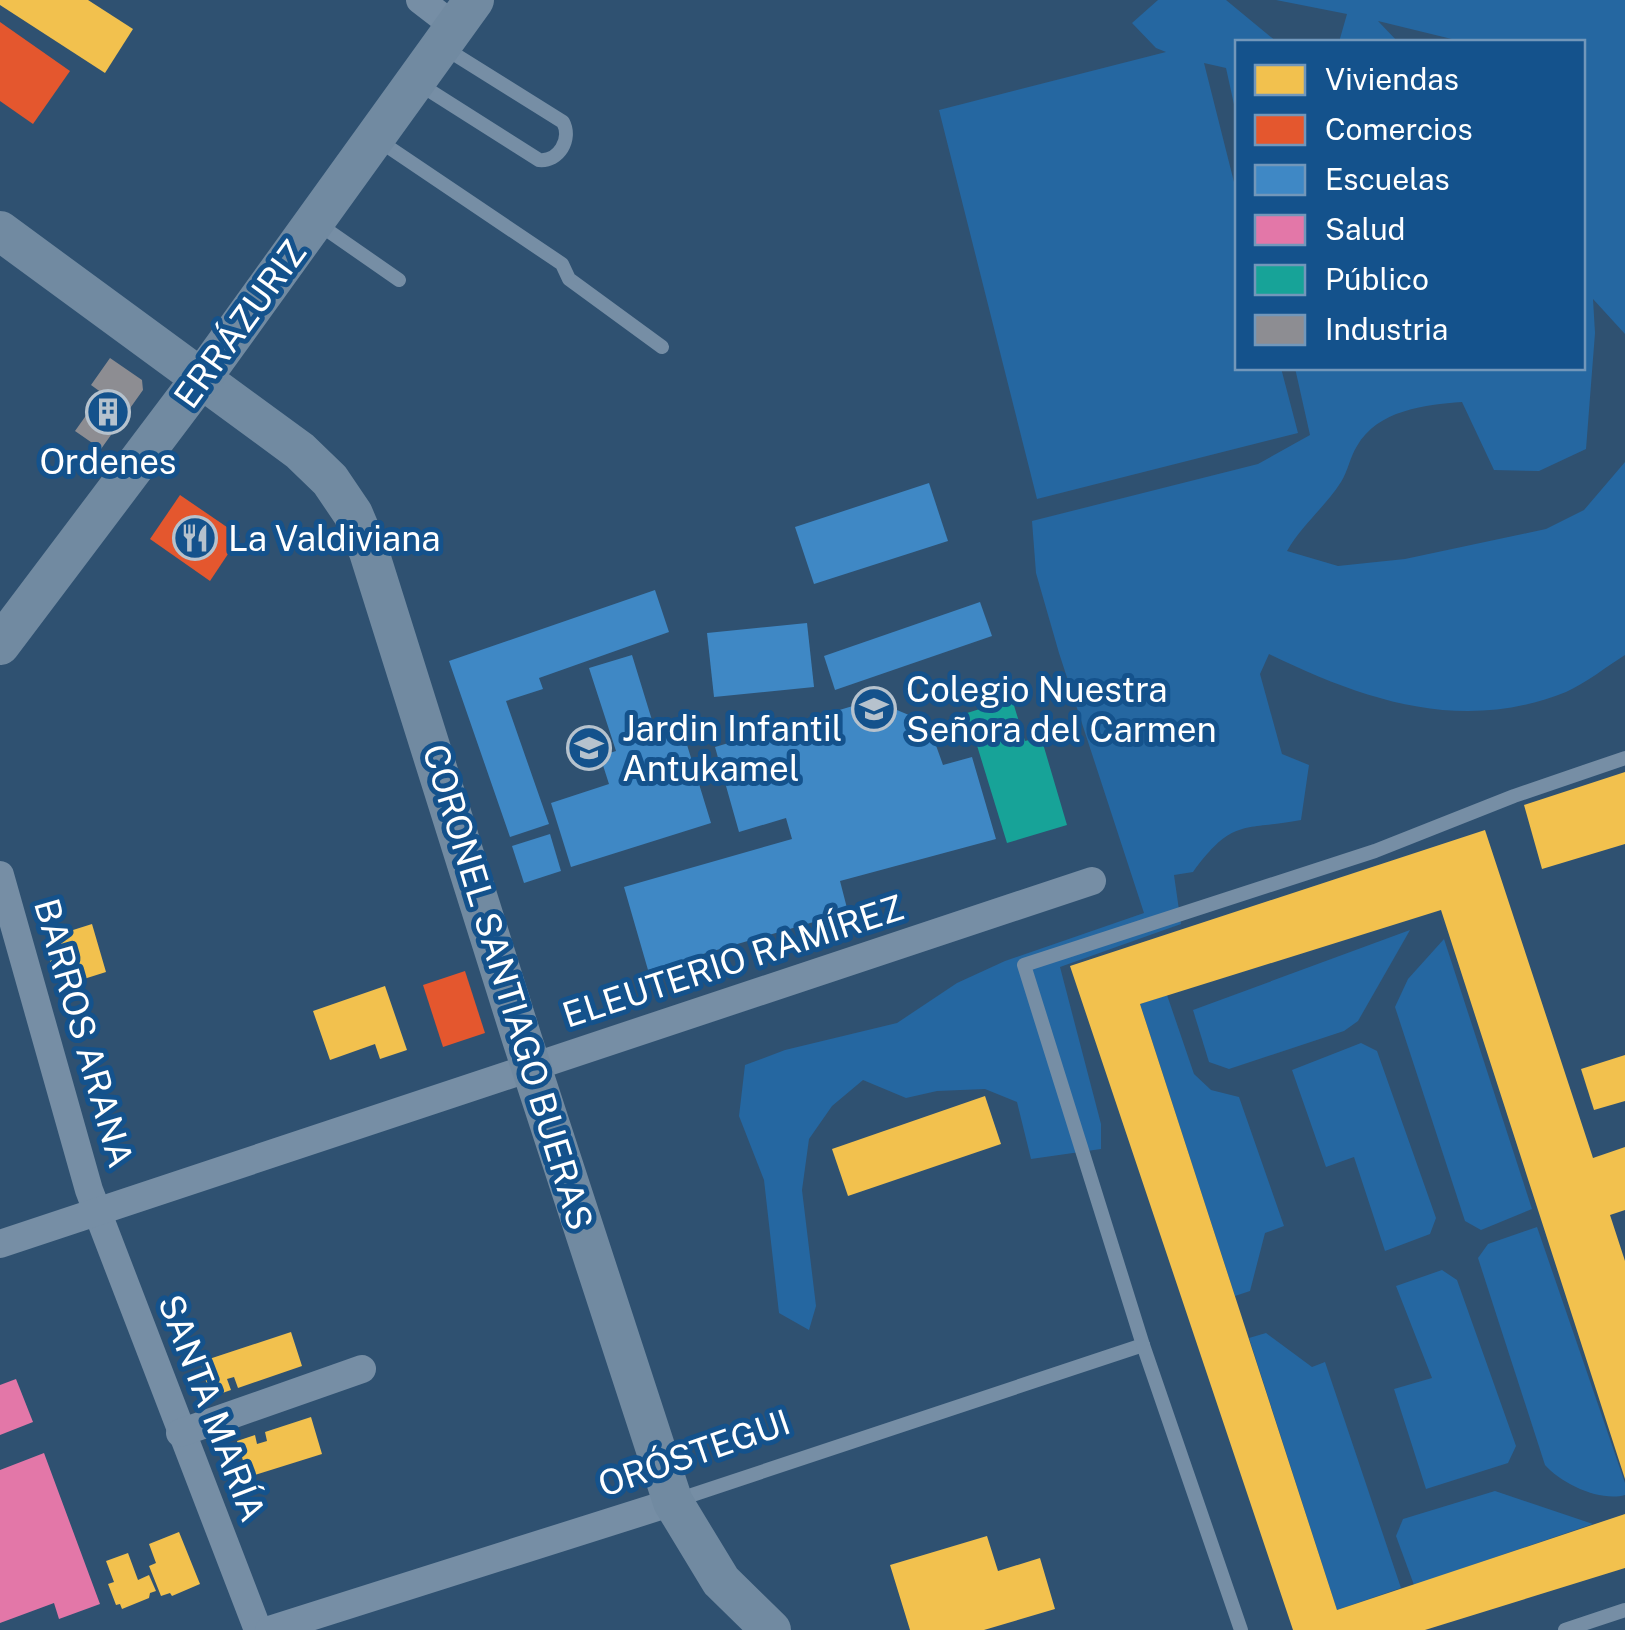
<svg xmlns="http://www.w3.org/2000/svg" width="1625" height="1630" font-family="'Public Sans',sans-serif">
<style>
.green{fill:#2567a1}
.homes{fill:#f2c14e}
.shops{fill:#e4572e}
.schools{fill:#3f88c5}
.health{fill:#e377a8}
.public{fill:#17a398}
.industry{fill:#8d8d92}
.lines{fill:none;stroke-linecap:round;stroke-linejoin:round}
.service{stroke:#768ea5;stroke-width:14}
.minor{stroke:#768ea5;stroke-width:28}
.secondary{stroke:#718aa1;stroke-width:40}
.labels{text-anchor:middle;dominant-baseline:central;stroke-width:10;stroke-linejoin:round;paint-order:stroke}
.street-label{font-size:35px;fill:#fff;stroke:#14528c}
.poi-label{font-size:35px;fill:#fff;stroke:#14528c;text-anchor:start}
</style>
<rect width="100%" height="100%" fill="#2f5171"/>
<g class="green">
<polygon points="1158,0 1226,0 1277,42 1238,42 1237,118 1226,68 1204,63 1237,194 1238,368 1281,368 1298,433 1037,499 939,110 1166,52 1156,48 1132,23"/>
<path d="M1276 0H1625V334L1593 299 1595 333 1586 449 1539 471 1494 470 1462 402C1424 405 1378 410 1357 446 1350 457 1348 471 1341 482 1325 507 1302 525 1287 551L1338 566 1405 559 1546 529 1584 510 1625 462V655C1606 667 1586 683 1566 692 1462 734 1364 700 1269 654L1260 674 1282 754 1309 765 1301 820C1241 831 1233 818 1193 872L1174 875 1181 924 1060 967 1101 1124V1149L1031 1159 1017 1102 985 1089 937 1091 906 1098 863 1080 832 1106 809 1139 802 1190 816 1306 809 1330 779 1313 764 1180 739 1116 745 1065 785 1050 897 1023 957 983 1005 961 1144 913 1059 653 1036 573 1032 521 1258 464 1310 435 1295 368H1582V42H1464L1378 21 1398 42H1339L1347 14Z"/>
<polygon points="1410,930 1358,1021 1344,1031 1229,1069 1209,1062 1193,1010"/>
<polygon points="1444,939 1532,1209 1481,1230 1465,1221 1395,1007 1408,979"/>
<polygon points="1167,995 1194,1074 1211,1090 1239,1097 1284,1226 1265,1233 1250,1291 1235,1296 1140,1004"/>
<polygon points="1361,1043 1377,1051 1436,1218 1430,1234 1385,1251 1354,1157 1326,1167 1292,1070"/>
<path d="M1537 1227 1625 1483V1495C1600 1502 1562 1484 1545 1465L1478 1258 1488 1244Z"/>
<polygon points="1442,1270 1457,1280 1516,1446 1508,1463 1426,1489 1394,1389 1432,1378 1396,1286"/>
<polygon points="1266,1333 1312,1367 1325,1362 1401,1588 1337,1610 1249,1338"/>
<polygon points="1495,1491 1593,1524 1414,1585 1396,1536 1403,1519"/>
</g>
<g class="homes">
<polygon points="0,0 88,0 133,29 105,73 0,5"/>
<polygon points="1625,772 1625,844 1542,869 1524,805"/>
<polygon points="1485,830 1593,1158 1625,1147 1625,1210 1610,1215 1625,1261 1625,1479 1441,910 1140,1004 1337,1610 1625,1514 1625,1568 1425,1630 1293,1630 1070,966"/>
<polygon points="92,924 106,972 68,984 62,965 52,968 47,951 57,948 54,936"/>
<polygon points="385,986 407,1050 380,1059 375,1044 330,1060 313,1011"/>
<polygon points="1625,1055 1625,1101 1594,1110 1581,1069"/>
<polygon points="985,1096 1001,1144 848,1196 832,1149"/>
<polygon points="291,1332 302,1366 238,1388 234,1377 227,1379 231,1390 211,1397 200,1362"/>
<polygon points="311,1417 322,1454 248,1477 237,1441 255,1435 257,1444 267,1441 265,1432"/>
<polygon points="179,1532 200,1584 172,1596 170,1593 161,1596 149,1566 156,1563 149,1544"/>
<polygon points="987,1536 998,1571 1040,1558 1055,1609 984,1630 910,1630 890,1565"/>
<polygon points="128,1553 138,1580 149,1575 156,1591 150,1593 149,1598 122,1609 120,1604 116,1605 108,1584 114,1582 106,1561"/>
</g>
<g class="shops">
<polygon points="0,22 70,71 33,124 0,101"/>
<polygon points="180,495 240,536 210,581 150,539"/>
<polygon points="465,971 485,1033 443,1047 423,985"/>
</g>
<g class="schools">
<polygon points="929,483 948,541 814,584 795,527"/>
<polygon points="655,590 669,632 539,678 543,689 506,701 549,824 510,837 449,661"/>
<polygon points="980,602 992,636 835,690 824,656"/>
<polygon points="807,623 814,687 714,697 707,633"/>
<polygon points="632,655 655,730 680,722 711,823 571,867 551,803 609,784 600,756 616,751 589,668"/>
<polygon points="873,700 928,723 943,765 972,757 996,839 840,881 848,912 648,970 624,887 792,839 786,818 739,832 715,747"/>
<polygon points="550,834 561,871 524,883 512,846"/>
</g>
<g class="health">
<polygon points="16,1379 33,1422 0,1435 0,1385"/>
<polygon points="44,1453 100,1604 59,1619 54,1603 0,1623 0,1470"/>
</g>
<polygon class="public" points="1012,699 1025,741 1041,737 1067,825 1007,843 967,713"/>
<polygon class="industry" points="110,358 142,380 143,390 101,449 75,431 102,393 91,385"/>
<g class="lines">
<g class="service">
<path d="M416 82 539 160C559 162 572 139 563 122L443 47"/>
<polyline points="378,140 562,264 569,279 662,347"/>
<polyline points="317,223 399,280"/>
<polyline points="674,1501 1143,1345"/>
<polyline points="1241,1630 1143,1345 1024,965 1375,851 1514,796 1625,758"/>
<polyline points="1565,1630 1625,1610"/>
</g>
<g class="minor">
<polyline points="420,0 455,27"/>
<polyline points="0,875 89,1190 258,1630"/>
<polyline points="0,1244 1092,881"/>
<polyline points="180,1433 362,1369"/>
<polyline points="269,1630 673,1502"/>
</g>
<g class="secondary">
<polyline points="0,231 300,451 330,480 353,514 369,552 522,1039 673,1502 721,1581 771,1630"/>
<polyline points="0,645 214,361 474,0"/>
</g>
</g>
<defs>
<g id="building-ring" transform="scale(2.25)"><circle r="9.5" fill="#14528c" stroke="#b6c2cd" stroke-width="1.5"/><path d="M-4-6H4V6H1V3H-1V6H-4ZM-2.5-4.3h1.7v1.8h-1.7ZM.8-4.3h1.7v1.8H.8ZM-2.5-1h1.7V.8h-1.7ZM.8-1h1.7V.8H.8Z" fill="#b6c2cd"/></g>
<g id="restaurant-ring" transform="scale(2.25)"><circle r="9.5" fill="#14528c" stroke="#b6c2cd" stroke-width="1.5"/><path d="M-5-6h1v4h1v-4h1v4h1v-4h1v5L-1.5 .5V6h-2V.5L-5-1ZM5-6V6H3V1.5H1.5Q1.5-4 5-6Z" fill="#b6c2cd"/></g>
<g id="school-ring" transform="scale(2.25)"><circle r="9.5" fill="#14528c" stroke="#b6c2cd" stroke-width="1.5"/><path d="M0-5L7-2L0 1L-7-2ZM-4 1L0 2.5L4 1V4Q0 6-4 4Z" fill="#b6c2cd"/></g>
</defs>
<g fill-rule="evenodd">
<use href="#building-ring" x="108" y="412"/>
<use href="#restaurant-ring" x="195" y="538"/>
<use href="#school-ring" x="874" y="709"/>
<use href="#school-ring" x="589" y="748"/>
</g>
<g class="labels">
<g class="street-label">
<text transform="translate(240 324) rotate(-54)">ERRÁZURIZ</text>
<text transform="translate(733 961) rotate(-18)">ELEUTERIO RAMÍREZ</text>
<text transform="translate(508 987) rotate(73)">CORONEL SANTIAGO BUERAS</text>
<text transform="translate(84 1033) rotate(74)">BARROS ARANA</text>
<text transform="translate(212 1408) rotate(69)">SANTA MARÍA</text>
<text transform="translate(694 1453) rotate(-19)">ORÓSTEGUI</text>
</g>
<g class="poi-label">
<text x="108" y="461" text-anchor="middle">Ordenes</text>
<text x="228" y="538">La Valdiviana</text>
<text x="906" y="689">Colegio Nuestra<tspan x="906" dy="40">Señora del Carmen</tspan></text>
<text x="622" y="728">Jardin Infantil<tspan x="622" dy="40">Antukamel</tspan></text>
</g>
</g>
<rect x="1235" y="40" width="350" height="330" fill="#14528c" stroke="#7297ba" stroke-width="2.5"/>
<rect x="1255" y="65" width="50" height="30" fill="#f2c14e" stroke="#7297ba" stroke-width="2.5"/>
<text x="1325" y="90" font-size="30" fill="#ffffff">Viviendas</text>
<rect x="1255" y="115" width="50" height="30" fill="#e4572e" stroke="#7297ba" stroke-width="2.5"/>
<text x="1325" y="140" font-size="30" fill="#ffffff">Comercios</text>
<rect x="1255" y="165" width="50" height="30" fill="#3f88c5" stroke="#7297ba" stroke-width="2.5"/>
<text x="1325" y="190" font-size="30" fill="#ffffff">Escuelas</text>
<rect x="1255" y="215" width="50" height="30" fill="#e377a8" stroke="#7297ba" stroke-width="2.5"/>
<text x="1325" y="240" font-size="30" fill="#ffffff">Salud</text>
<rect x="1255" y="265" width="50" height="30" fill="#17a398" stroke="#7297ba" stroke-width="2.5"/>
<text x="1325" y="290" font-size="30" fill="#ffffff">Público</text>
<rect x="1255" y="315" width="50" height="30" fill="#8d8d92" stroke="#7297ba" stroke-width="2.5"/>
<text x="1325" y="340" font-size="30" fill="#ffffff">Industria</text>
</svg>
